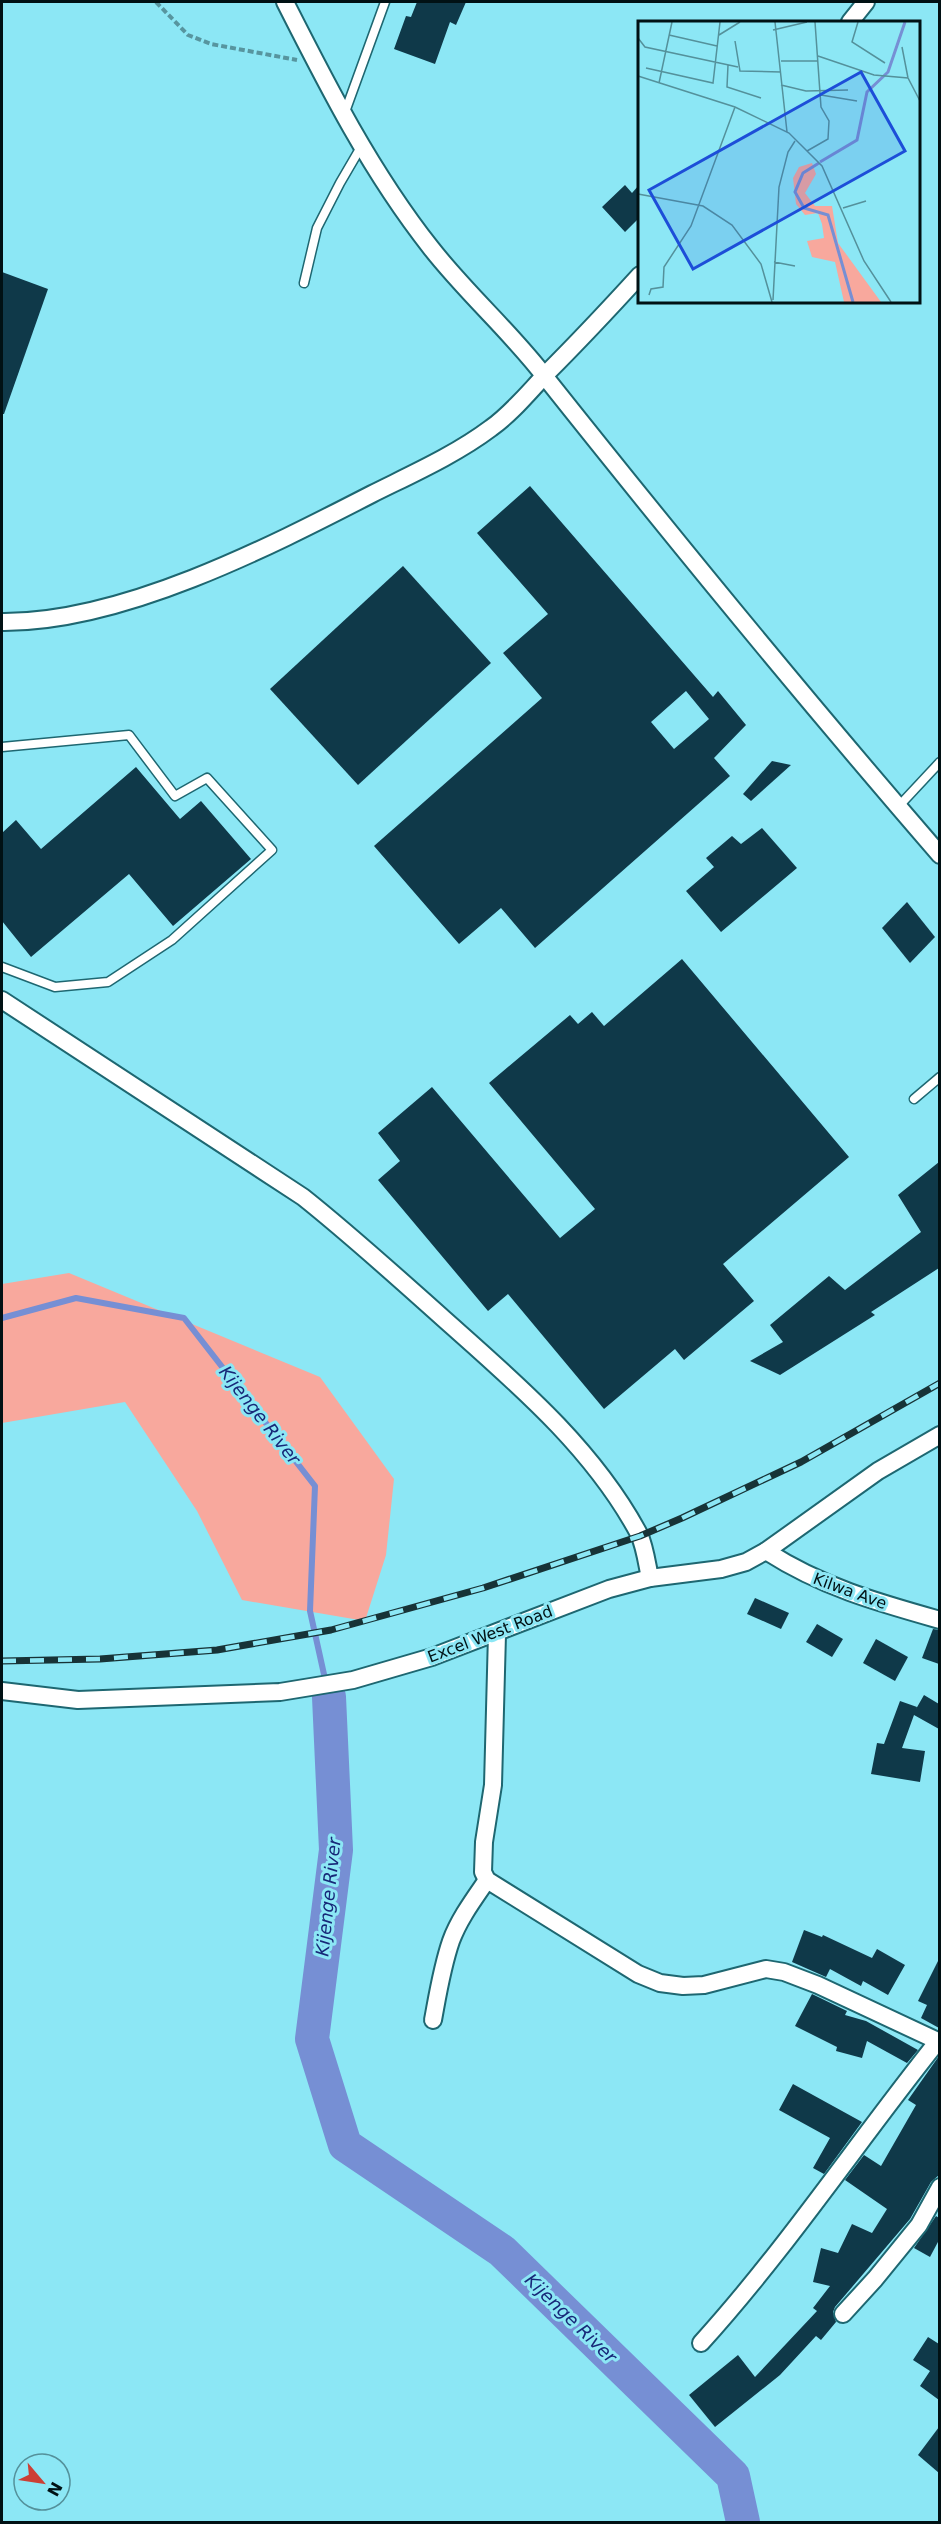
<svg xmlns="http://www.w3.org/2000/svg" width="941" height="2524" font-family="'DejaVu Sans',sans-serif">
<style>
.green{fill:#f8a89d}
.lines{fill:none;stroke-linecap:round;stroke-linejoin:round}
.stream{stroke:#768fd4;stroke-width:6}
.river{stroke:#768fd4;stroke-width:34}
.building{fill:#0f3949;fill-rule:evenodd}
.service-casing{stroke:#1e6771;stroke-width:11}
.minor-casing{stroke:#1e6771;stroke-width:20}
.path{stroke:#57959f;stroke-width:4;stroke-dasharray:6 3;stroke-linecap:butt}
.service{stroke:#fff;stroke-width:8}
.minor{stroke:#fff;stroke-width:16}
.rail-casing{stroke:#173337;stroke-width:7}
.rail{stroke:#8ce7f5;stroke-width:4.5;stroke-dasharray:14;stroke-linecap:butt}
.labels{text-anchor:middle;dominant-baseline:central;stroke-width:6;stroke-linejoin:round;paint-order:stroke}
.street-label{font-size:16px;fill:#011114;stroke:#8ce7f5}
.water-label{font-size:18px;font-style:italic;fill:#172878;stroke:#8ce7f5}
.inset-river{fill:none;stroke:#768fd4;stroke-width:3}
.inset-road{fill:none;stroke:#54919b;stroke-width:1.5}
.view{fill:#1d4ed8;fill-opacity:0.15;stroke:#1d4ed8;stroke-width:3}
.inset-edge{fill:none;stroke:#011114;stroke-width:3}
</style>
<rect width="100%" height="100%" fill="#8ce7f5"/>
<polygon class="green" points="69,1273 320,1377 394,1479 386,1555 365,1621 242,1600 197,1511 125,1402 2,1423 2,1284"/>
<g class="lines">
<polyline class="stream" points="2,1318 76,1298 184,1318 315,1486 310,1611 329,1697"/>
<polyline class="river" points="329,1697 336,1850 312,2039 345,2145 502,2251 733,2476 743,2522"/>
</g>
<g class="building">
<polygon points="417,2 466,2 456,25 450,22 435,64 394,49 406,16 411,17"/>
<polygon points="625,185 632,193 639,185 639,218 625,232 602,207"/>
<polygon points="2,272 48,289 4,414 2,414"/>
<path d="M530 486 713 697 718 691 746 725 714 758 730 776 535 948 501 908 459 944 374 846 542 698 503 653 548 614 477 533ZM686 691 709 719 674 749 651 722Z"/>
<polygon points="403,566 491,663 358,785 270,689"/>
<polygon points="772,761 791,765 751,801 743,794"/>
<polygon points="136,767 180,819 201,801 251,859 173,926 129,874 31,957 2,921 2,833 16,820 41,849"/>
<polygon points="762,828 797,868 721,932 686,891 714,867 706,858 732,836 741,844"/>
<polygon points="907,902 935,937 910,963 882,928"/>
<polygon points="682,959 849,1157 723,1264 754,1301 684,1360 675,1349 604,1409 508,1294 488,1311 378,1180 400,1161 378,1133 432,1087 560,1238 595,1209 489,1083 570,1015 578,1024 592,1012 604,1026"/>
<polygon points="939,1162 939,1268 871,1312 875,1315 780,1375 750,1361 783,1342 770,1325 829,1276 845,1290 921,1232 898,1195"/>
<polygon points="755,1598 789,1613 781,1629 747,1614"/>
<polygon points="817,1624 843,1639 832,1657 806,1642"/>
<polygon points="933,1629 939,1630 939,1664 922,1658"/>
<polygon points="876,1639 908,1657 895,1681 863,1663"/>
<polygon points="924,1695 939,1704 939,1729 914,1715 902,1748 925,1751 920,1782 871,1774 877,1743 884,1744 900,1701 917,1707 916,1709"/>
<polygon points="804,1930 822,1937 823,1935 872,1958 877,1949 905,1965 888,1995 863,1981 861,1986 830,1969 826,1977 792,1962"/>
<polygon points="939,1959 939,2028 921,2018 927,2005 918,2001"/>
<polygon points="812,1994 847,2011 845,2015 866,2021 918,2050 907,2063 867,2041 862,2058 836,2051 837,2047 795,2026"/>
<polygon points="939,2056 939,2175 931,2182 910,2219 835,2307 833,2312 836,2322 821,2340 816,2336 780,2375 715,2427 689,2395 738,2355 755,2377 817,2311 813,2308 830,2286 813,2282 821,2248 838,2253 852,2224 872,2233 887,2209 845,2180 864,2155 881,2166 916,2105 908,2100"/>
<polygon points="793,2084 862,2122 824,2174 813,2168 830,2138 779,2110"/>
<polygon points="936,2216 939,2218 939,2240 930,2257 914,2248"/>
<polygon points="928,2337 939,2344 939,2400 920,2386 930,2371 913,2360"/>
<polygon points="939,2427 939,2473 918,2455"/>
</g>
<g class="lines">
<g class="service-casing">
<g id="service">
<polyline points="345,112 385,2"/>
<polyline points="304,283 317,228 340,183 361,147"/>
<polyline points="2,747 129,735 175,796 207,778 272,850 172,940 108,982 55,987 2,967"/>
<polyline points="898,807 940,762"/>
<polyline points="914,1099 940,1077"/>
</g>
</g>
<g class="minor-casing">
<g id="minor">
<path d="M285 2C328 87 371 172 431 248 467 294 511 332 546 378 674 539 805 699 940 855"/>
<polyline points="850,22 866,2"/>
<path d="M2 622C121 623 267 548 372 494 412 474 455 455 491 428 512 413 528 393 546 374 578 342 609 309 640 275"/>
<path d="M2 1000 303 1197C352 1236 398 1278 444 1319 516 1383 593 1448 639 1534 645 1547 647 1564 650 1578"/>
<path d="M766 1551C822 1587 876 1602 940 1620"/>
<polyline points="497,1634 493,1785 484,1842 483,1872 487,1880 638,1974 660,1983 683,1986 704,1985 766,1969 784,1972 818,1985 940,2042"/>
<polyline points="2,1691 78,1700 280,1692 353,1680 432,1657 609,1589 650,1578 721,1569 746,1562 766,1551 878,1471 940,1435"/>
<path d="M433 2020C438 1993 442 1967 451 1941 459 1919 474 1899 487 1880"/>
<polyline points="843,2314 875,2279 919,2225 940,2187"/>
<path d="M701 2343C787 2248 858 2141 938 2041"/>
</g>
</g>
<polyline class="path" points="156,2 188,35 211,44 297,60"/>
<use href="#service" class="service"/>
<use href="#minor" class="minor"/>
<g class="rail-casing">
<polyline id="rail" points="2,1661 100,1659 217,1650 331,1630 483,1588 640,1536 682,1518 801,1462 940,1383"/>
</g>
<use href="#rail" class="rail"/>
</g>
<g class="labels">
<g class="street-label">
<text transform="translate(850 1591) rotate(20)">Kilwa Ave</text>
<text transform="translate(490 1634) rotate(-21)">Excel West Road</text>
</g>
<g class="water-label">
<text transform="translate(260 1415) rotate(52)">Kijenge River</text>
<text transform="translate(328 1897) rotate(-84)">Kijenge River</text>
<text transform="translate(571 2318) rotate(44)">Kijenge River</text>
</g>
</g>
<g transform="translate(638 21)">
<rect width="282" height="282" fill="#8ce7f5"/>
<path d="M174 142 178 153 167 172 177 185H194L200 222 243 281H206L197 241 174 236 169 220 186 217 184 203 180 192 167 194 158 183 155 157 161 146Z" fill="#f8a89d"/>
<path class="inset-river" d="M182 141 219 119 229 71 250 51 267 1M181 142 165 152 157 171 166 187 190 194 215 281"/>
<path class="inset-road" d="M137 1 149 111M220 1 214 21 247 42M135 9 169 1M31 14 79 25M81 14 102 1M0 17 7 26 100 46M97 20 102 50 143 51M264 26 270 57M180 35 236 54 270 57 282 80M143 40H180M90 44 89 66 123 77M8 47 75 62 82 1M0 55 97 86 151 112 184 145 226 240 253 281M21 62 34 1M143 64 168 70 210 69M183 74 219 80M169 130 190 118 191 100 183 86 177 1M0 173 65 185 94 204 123 243 134 281M205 187 228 180M136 241 157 245M11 274 13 268 25 266 26 246 53 205 97 86M135 279 141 166 150 131 157 120"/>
<path class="view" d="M223 51 267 130 55 248 11 169Z"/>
<rect width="282" height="282" class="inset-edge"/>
</g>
<rect width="941" height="2524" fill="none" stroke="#011114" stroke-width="6"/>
<g transform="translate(42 2482) rotate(119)"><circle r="28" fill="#8ce7f5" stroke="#54919b" stroke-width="1.5"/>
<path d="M0-4.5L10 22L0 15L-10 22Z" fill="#cc3f35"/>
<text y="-9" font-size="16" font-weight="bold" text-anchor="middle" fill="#011114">N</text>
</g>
</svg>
